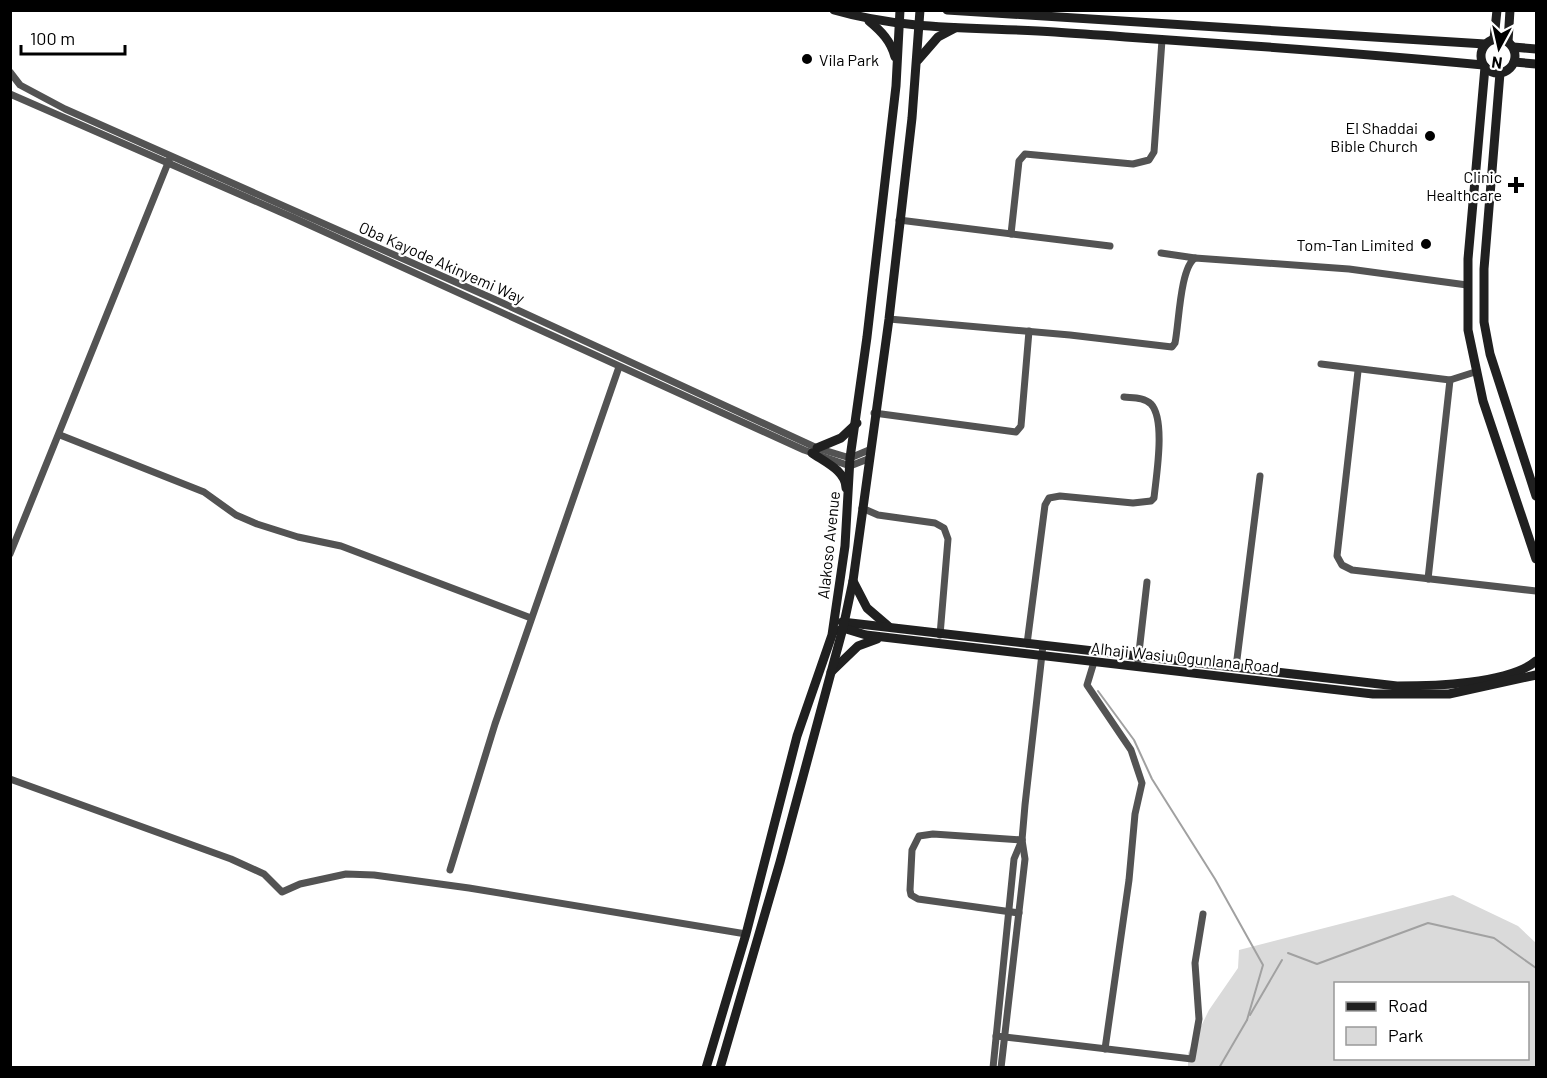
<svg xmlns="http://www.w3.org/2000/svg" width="1547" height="1078" font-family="Barlow,sans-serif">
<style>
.green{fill:#dadada;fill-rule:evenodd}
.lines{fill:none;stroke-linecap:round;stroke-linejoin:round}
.stream{stroke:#a1a1a1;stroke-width:2}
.street{stroke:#535353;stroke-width:7}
.secondary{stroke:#202020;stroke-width:9}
.poi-dot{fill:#000;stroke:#fff;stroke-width:2}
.labels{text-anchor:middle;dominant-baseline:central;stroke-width:4.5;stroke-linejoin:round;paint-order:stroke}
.poi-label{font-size:16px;fill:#000;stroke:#fff;text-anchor:end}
.street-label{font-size:16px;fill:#000;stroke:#fff}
</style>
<rect width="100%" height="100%" fill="#fff"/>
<path class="green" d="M1453 895 1518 926 1536 943V1067L1188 1068V1053L1209 1010 1238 968 1239 950ZM1336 984H1528V1058H1336Z"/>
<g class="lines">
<g class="stream">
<polyline points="1098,691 1134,740 1152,779 1215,879 1263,965 1247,1020"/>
<polyline points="1288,953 1317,964 1428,923 1494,938 1536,968"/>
<polyline points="1250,1015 1282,960"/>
<polyline points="1219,1068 1247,1020"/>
</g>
<g class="street">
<polyline points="10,72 20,85 65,109 496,300 817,448 850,458 869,450"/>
<polyline points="10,94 294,218 804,450 850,466 868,459"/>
<polyline points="899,220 1110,246"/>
<polyline points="1011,234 1019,161 1025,154 1133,164 1149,160 1154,152 1162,40"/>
<polyline points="1161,253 1195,258"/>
<path d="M889 319 1070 335 1172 347 1175 343C1179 324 1180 268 1195 258L1349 269 1467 285"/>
<polyline points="1321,364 1450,380 1475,372"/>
<polyline points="1358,371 1337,556 1342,565 1352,570 1536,591"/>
<polyline points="874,413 1016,432 1021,426 1029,331"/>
<polyline points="60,435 204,492 236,515 257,524 298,537 341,546 531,618"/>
<polyline points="862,508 878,515 935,523 944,528 948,539 940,635"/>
<polyline points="10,554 170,158"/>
<polyline points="1428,579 1450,380"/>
<path d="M1027 644 1045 505 1049 498 1060 496 1133 503 1151 501 1154 498C1156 477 1166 420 1151 404 1144 397 1133 398 1124 397"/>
<polyline points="1138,661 1147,582"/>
<polyline points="1094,662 1087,685 1131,750 1142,783 1135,814 1129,880 1105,1049"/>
<polyline points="1236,667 1260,476"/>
<polyline points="10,779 231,859 264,874 282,892 300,884 346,874 374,875 469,888 746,934"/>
<polyline points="450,870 495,724 619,367"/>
<polyline points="1019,913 918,899 911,895 910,890 912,850 919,836 933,834 1022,840"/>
<polyline points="996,1036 1192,1059 1199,1019 1195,963 1203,914"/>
<polyline points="993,1068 1014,859 1022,840"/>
<polyline points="1001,1068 1025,859 1022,840 1025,805 1043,645"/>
</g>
<g class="secondary">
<path d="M834 10C906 31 981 27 1055 32 1198 42 1341 51 1483 65"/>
<polyline points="947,10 1485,44"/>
<path d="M869 21C881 31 891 41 895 57"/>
<circle cx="1498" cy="56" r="17"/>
<polyline points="1494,39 1497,10"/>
<polyline points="1508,42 1510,10"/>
<polyline points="1513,47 1536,49"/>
<polyline points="918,60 938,37 955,28"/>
<polyline points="1514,62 1536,64"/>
<polyline points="1485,67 1468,259 1468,330 1483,401 1536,559"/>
<polyline points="1500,73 1484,269 1484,322 1490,354 1536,496"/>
<polyline points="817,448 841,438 857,423"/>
<path d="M812 453C825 462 846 471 846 488"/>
<polyline points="853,581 867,608 888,626"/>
<path d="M842 622 1397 686C1432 686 1509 684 1536 661"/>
<polyline points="838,631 843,628 866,635 1373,694 1449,694 1536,675"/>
<polyline points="831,672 858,646 877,639"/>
<polyline points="706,1068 746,934 797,736 832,635 845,546 850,458 867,337 896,86 900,10"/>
<polyline points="720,1068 780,862 843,628 853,581 889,319 912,118 920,10"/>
</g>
</g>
<g class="poi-dot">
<circle cx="807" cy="59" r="6"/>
<circle cx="1430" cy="136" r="6"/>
<path d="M1513 176h6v6h6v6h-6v6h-6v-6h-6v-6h6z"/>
<circle cx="1426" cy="244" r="6"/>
</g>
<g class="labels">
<g class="poi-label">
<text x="819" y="59" text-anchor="start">Vila Park</text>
<text x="1418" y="127">El Shaddai<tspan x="1418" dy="18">Bible Church</tspan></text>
<text x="1502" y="176">Clinic<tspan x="1502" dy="18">Healthcare</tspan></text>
<text x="1414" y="244">Tom-Tan Limited</text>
</g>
<g class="street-label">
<text transform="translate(442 262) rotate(24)">Oba Kayode Akinyemi Way</text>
<text transform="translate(828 545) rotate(-84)">Alakoso Avenue</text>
<text transform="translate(1185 657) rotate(6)">Alhaji Wasiu Ogunlana Road</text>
</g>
</g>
<rect width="1547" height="1078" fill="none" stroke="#000000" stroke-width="24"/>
<rect x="1334" y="982" width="195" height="78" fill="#ffffff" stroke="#999999" stroke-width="1.5"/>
<rect x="1346" y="1002" width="30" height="9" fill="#202020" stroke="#999999" stroke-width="1.5"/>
<text x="1388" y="1012" font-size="18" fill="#000000">Road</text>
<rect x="1346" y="1027" width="30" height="18" fill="#dadada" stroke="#999999" stroke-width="1.5"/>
<text x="1388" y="1042" font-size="18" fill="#000000">Park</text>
<g transform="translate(1499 48) rotate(188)" stroke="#ffffff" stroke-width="4.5" paint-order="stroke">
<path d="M0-4.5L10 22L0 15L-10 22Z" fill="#000000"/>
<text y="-9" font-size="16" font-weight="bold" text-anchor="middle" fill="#000000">N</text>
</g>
<path d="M21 45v9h104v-9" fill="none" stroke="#000000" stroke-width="3"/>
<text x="30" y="45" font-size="18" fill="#000000" stroke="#ffffff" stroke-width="4.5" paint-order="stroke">100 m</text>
</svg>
